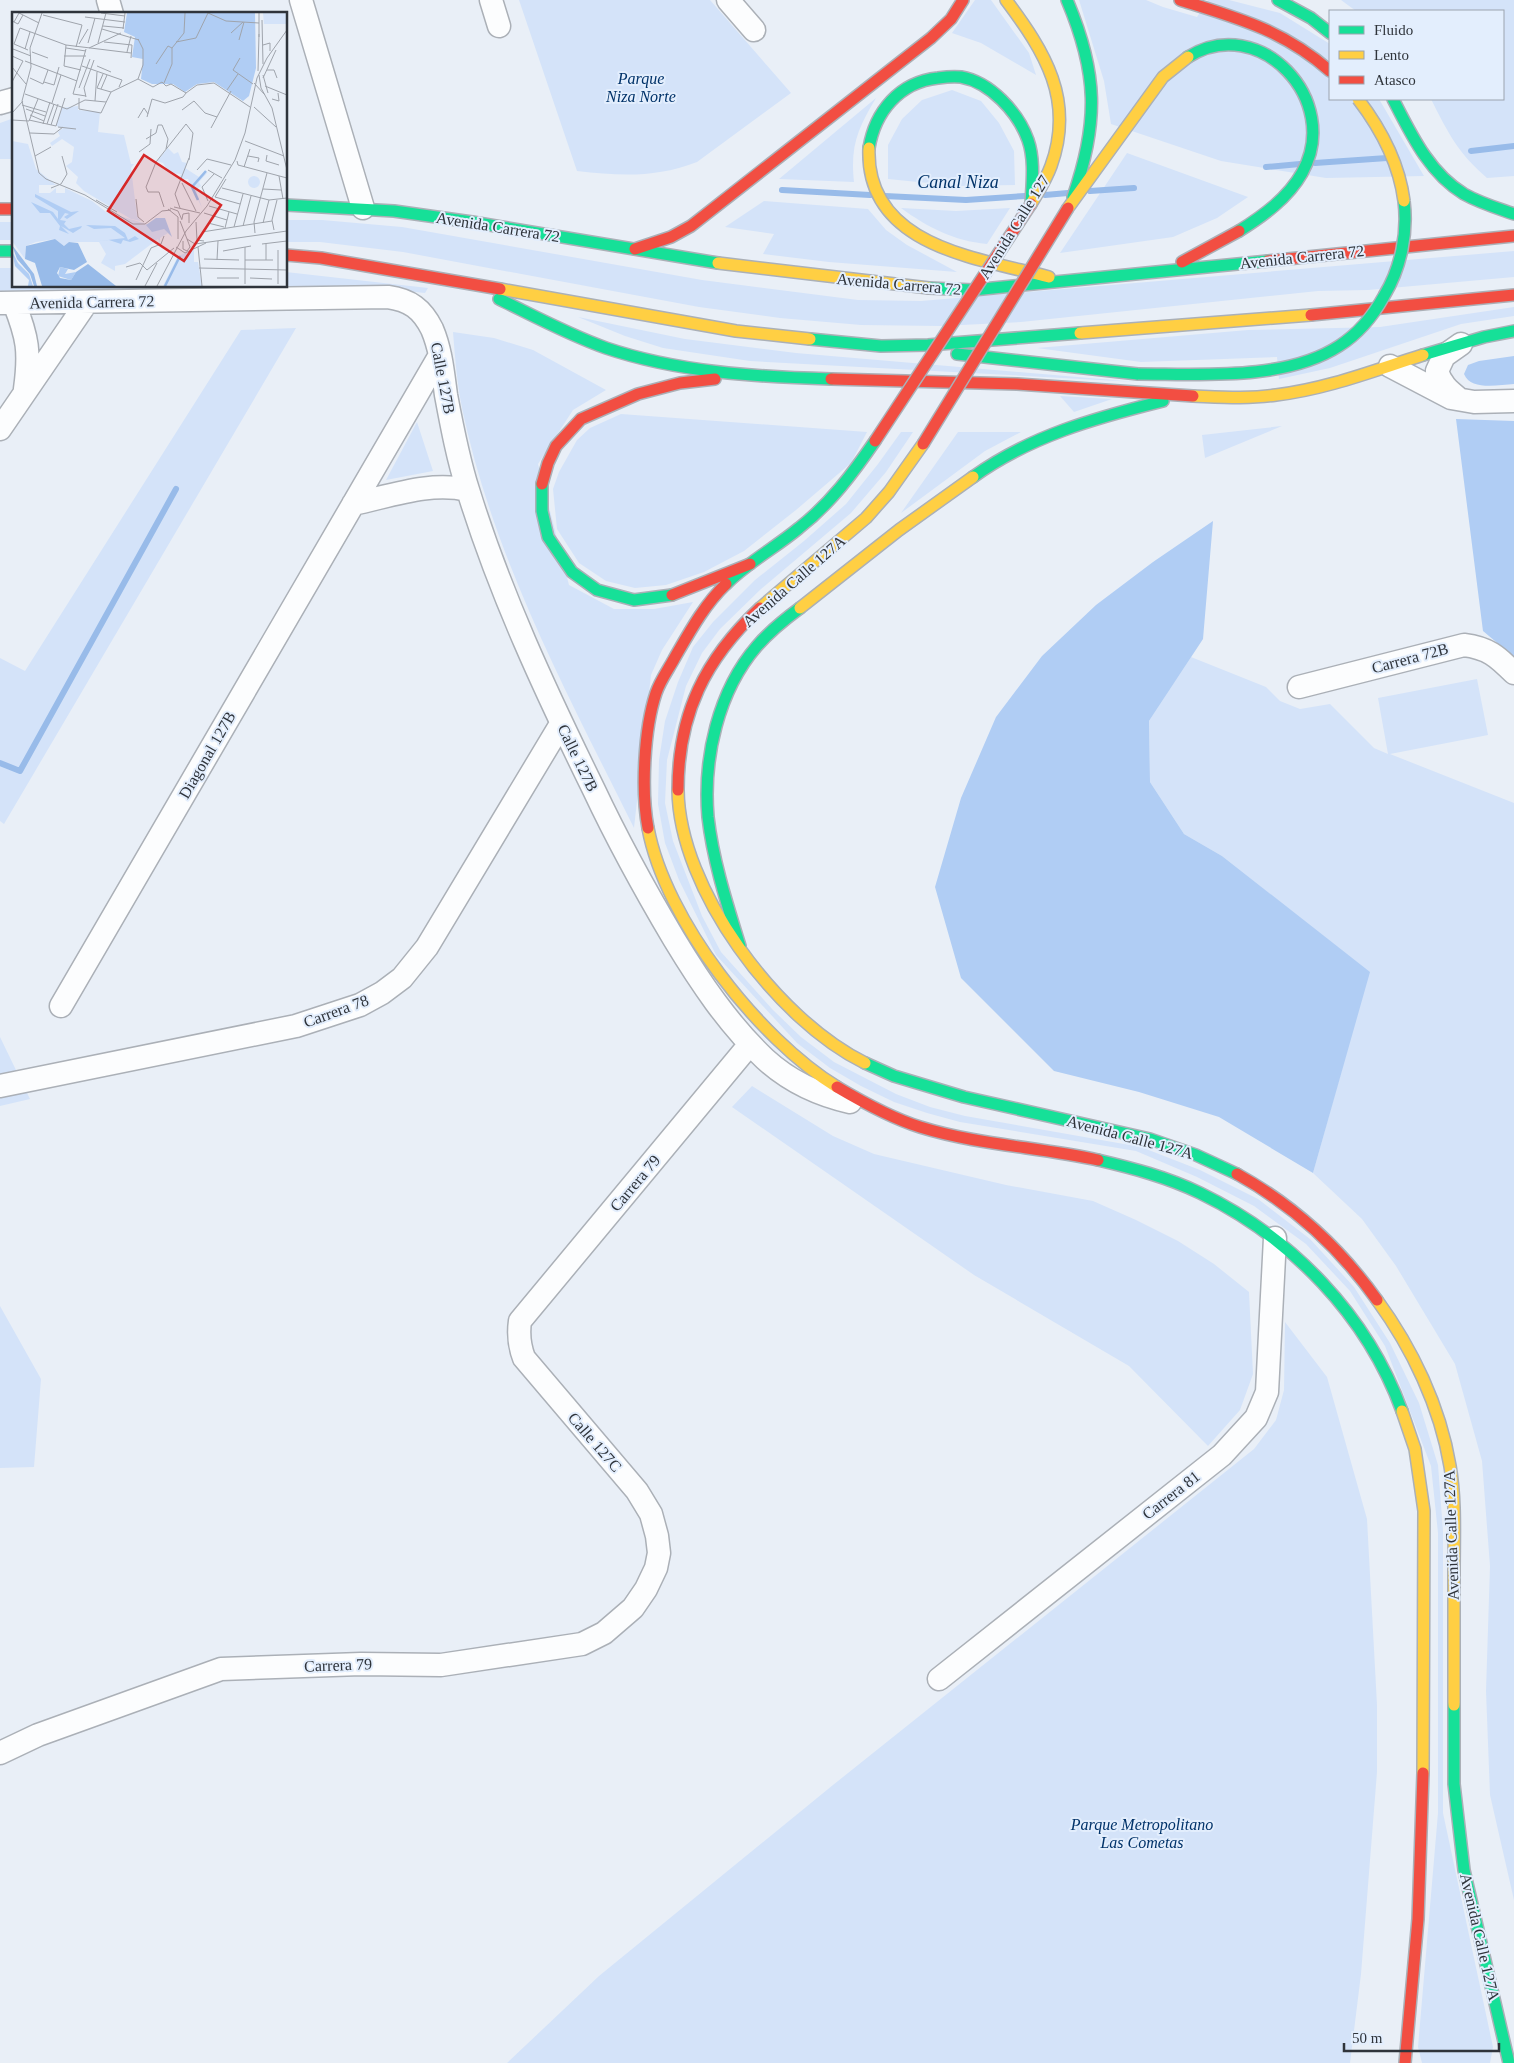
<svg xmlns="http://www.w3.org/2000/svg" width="1514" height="2063" font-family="Georgia,serif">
<rect width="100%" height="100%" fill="#e9eff7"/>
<path fill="#d4e3f9" d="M519 0H710L791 93 697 162C655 178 621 176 577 171Z
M975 0H991L1029 53 1036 75 981 43 952 33Z
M1079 0H1146L1163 7 1197 17 1208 0H1229L1280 13 1330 44V99H1379L1424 176 1326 178 1221 161 1111 124 1104 81Z
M1341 0H1514V176L1487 178C1458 153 1448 133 1431 99H1503V11H1356Z
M952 90 981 101 999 123 1014 151 1015 185 958 186 888 179V145L902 119 922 100Z
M876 98C858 128 850 146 854 182L779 179Z
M14 118V159H0V123Z
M1127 153 1248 197 1217 218 1173 237 1060 253Z
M764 201 868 209 886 230 907 245 957 272 829 262 763 254 774 234 725 227Z
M901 208 956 211 1010 208 987 244C954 241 927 227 901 208Z
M286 220H322L402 227 702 280 858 300 921 301 1514 251V277L1368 290 1318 291 1021 322 941 326 861 325 780 318 699 307 403 252 320 242H286Z
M0 222H14V240H0Z
M0 268H14V286H286V272L428 288 425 293 397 290 0 294Z
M1514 307V316L1461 324 1330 368 1279 379 1277 357 1141 362 1037 348 1248 330 1380 327Z
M578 317 685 339 796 353 1136 382 750 361 663 348 625 336Z
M296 328 4 824 0 821V658L25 671 241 330Z
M453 332 494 338 533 350 606 390 573 410 538 464 569 585 614 609H654L693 602 662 650 651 675 634 828C567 693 493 557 462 408 457 383 455 357 453 332Z
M1060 396 1112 399 1074 412Z
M621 414 867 432 851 463 796 510 744 551 704 572 666 585 635 588 606 581 579 563 557 529 553 489 559 472 577 440 590 428Z
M417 422 433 471 386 480Z
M1282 426 1205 458 1202 435Z
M901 432H913L886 472 851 513 761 589 720 629 702 653 686 686 667 760 665 803 673 841 702 916 721 952 773 1010 801 1037 834 1062 896 1094 930 1107 965 1116 1141 1147 1200 1170 1258 1199 1310 1239 1354 1287 1390 1343 1419 1403 1438 1465 1443 1531V1813L1493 2047 1490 2063H1422L1418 2047 1438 1813V1533L1431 1466 1385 1346 1350 1291 1306 1244 1254 1206 1197 1177 1136 1151 960 1122 927 1113 894 1102 861 1086 830 1068 797 1043 716 955 679 880 665 843 658 804 659 760 665 721 678 682 693 647 713 622 755 580 804 541 846 504 878 464Z
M958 432H1021L985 451 901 513Z
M1191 657 1266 687 1280 701 1300 709 1330 704 1374 748 1388 754 1378 698 1477 679 1488 735 1390 754 1514 803V1900L1490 1795 1486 1691 1490 1566 1482 1461 1455 1364 1396 1266 1362 1219 1313 1173 1369 972 1222 856 1184 834 1150 782 1149 721Z
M0 1037 30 1099 0 1106Z
M752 1086 833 1136 874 1154 1006 1185 1093 1201 1136 1220 1178 1241 1214 1264 1249 1292 1253 1374 1240 1410 1208 1446 1129 1366 974 1275 732 1107Z
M0 1306 41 1379 34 1467 0 1468Z
M1285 1322 1327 1377 1367 1519 1377 1705V1772L1361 1974 1350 2063H507L599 1976 833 1785 1254 1449 1276 1420 1284 1390Z"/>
<path fill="#b0cdf4" d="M1514 356V384C1498 385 1471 391 1464 374L1468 365 1479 361Z
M1456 419 1514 421V657L1483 631Z
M1213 521 1203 639 1149 721 1150 782 1184 834 1222 856 1370 972 1313 1173 1219 1117 1139 1092 1054 1071 961 978 935 887 961 798 996 717 1042 656 1096 605 1153 562Z"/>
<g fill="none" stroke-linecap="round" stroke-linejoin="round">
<path stroke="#98bbe9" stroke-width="6" d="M1471 151 1514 146
M1315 163 1387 158
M1266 167 1300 164
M782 190 870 195
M1090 191 1134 188
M1045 195 1068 193
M885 196 966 200 1025 196
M0 763 20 771 176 489"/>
<defs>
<path id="street" d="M108 0 112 14
M301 0 363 208
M491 0 499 26
M728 0 754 30
M0 103 14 99
M0 303 388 297C410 300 422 309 432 329 441 350 443 373 446 395 452 427 458 459 468 490 500 594 546 692 594 790 618 841 645 890 674 939 700 982 728 1024 765 1059 789 1081 819 1095 850 1102
M14 303C28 338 30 352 25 389
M1390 366 1451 398 1474 402 1514 401
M1458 398C1448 390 1441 384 1437 371L1444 356 1461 344
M0 429 87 302
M353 504C391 496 430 481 468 490
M1299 687 1464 645C1488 648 1497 656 1514 673
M61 1006 440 355
M0 1086 296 1026 360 1005 382 993 402 978 427 947 561 724
M939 1679 1222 1455 1256 1418 1267 1392 1275 1238
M0 1753 38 1735 221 1669 361 1664 441 1665 582 1644 604 1633 633 1608 646 1589 656 1568 659 1553 657 1536 651 1514 637 1491 524 1358C519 1345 518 1335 520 1321L750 1044"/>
<path id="fast" d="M1067 0C1098 73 1099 122 1073 197
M1278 0 1311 18 1330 33
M1188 57C1259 12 1343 100 1302 173 1288 198 1263 216 1239 231
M1393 99C1411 134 1429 173 1464 194 1480 203 1497 208 1514 214
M869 148C875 112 899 82 938 78 945 77 953 76 961 77 990 82 1018 112 1028 140 1035 160 1032 183 1031 204
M286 205 394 211 472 222 718 263
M0 251H14
M929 288 973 290 1268 261
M499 299C534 316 569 335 606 348 677 372 757 377 831 379
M810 339 881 346 928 345 1080 333
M957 354 1138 374
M1423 355 1484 337 1514 331
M973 477C1030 436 1095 418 1163 401
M542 484V511L548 537 572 572 597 590 634 600 672 595
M726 584C748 562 775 548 799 528 830 504 853 473 875 441
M740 946C727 904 713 861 708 817 703 758 718 691 757 646 770 631 785 619 800 608
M865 1063 894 1076 964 1097 1150 1139 1196 1155 1237 1174
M1098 1160C1132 1168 1167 1177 1200 1193 1291 1237 1367 1315 1402 1411
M1454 1705V1784L1464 1870 1509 2063"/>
<path id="slow" d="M1006 0C1045 52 1075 100 1051 166 1046 180 1038 192 1031 204
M869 148C865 246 977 258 1049 277
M1068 208 1163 77 1188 57
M718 263 929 288
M500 289 736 331 810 339
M1080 333 1311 315
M1193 396C1220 397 1249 399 1276 395 1327 389 1375 370 1423 355
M760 608 866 518 889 492 923 444
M800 608 899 530 973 477
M678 790C679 889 777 1020 865 1063
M648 828C665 920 759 1039 837 1087
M1377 1300C1412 1348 1440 1406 1450 1466 1456 1500 1454 1537 1454 1572 1454 1616 1454 1660 1454 1705
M1402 1411 1415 1449 1424 1511 1423 1773"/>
<path id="jam" d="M1180 0C1238 18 1283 30 1330 71
M0 209H14
M635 249 671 237 691 226 931 38 951 19 963 0
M286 255 321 258 500 289
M1268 261 1514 236
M1182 262 1239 231
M1311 315 1514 295
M831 379 1017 384 1193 396
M542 484 548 463 556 446 581 419 638 394 680 383 715 379
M672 595 750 564
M678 790C678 714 705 659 760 608
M648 828C641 791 644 729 656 693 660 681 668 670 674 659 689 633 704 605 726 584
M837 1087C864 1103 891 1118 920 1127 978 1145 1039 1147 1098 1160
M1237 1174C1293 1205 1340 1248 1377 1300
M1405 2063 1418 1919 1423 1773"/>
</defs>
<use href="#street" stroke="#abb0b7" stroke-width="25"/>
<use href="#fast" stroke="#abb0b7" stroke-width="14"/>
<use href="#slow" stroke="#abb0b7" stroke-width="14"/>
<use href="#jam" stroke="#abb0b7" stroke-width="14"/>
<use href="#street" stroke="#fcfdfe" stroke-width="22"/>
<use href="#fast" stroke="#16e098" stroke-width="11"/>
<use href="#slow" stroke="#ffcf43" stroke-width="11"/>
<use href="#jam" stroke="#f24e42" stroke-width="11"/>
<defs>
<path id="fast-bridge" d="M1138 374C1200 374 1285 381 1339 346 1358 334 1373 316 1384 296 1401 268 1408 233 1404 201"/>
<path id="slow-bridge" d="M1358 99C1381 129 1399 162 1404 201"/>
<path id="jam-bridge" d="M875 441 1031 204
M923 444 1068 208"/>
</defs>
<use href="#fast-bridge" stroke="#abb0b7" stroke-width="14" stroke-linecap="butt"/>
<use href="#slow-bridge" stroke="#abb0b7" stroke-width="14" stroke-linecap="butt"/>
<use href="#jam-bridge" stroke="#abb0b7" stroke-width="14" stroke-linecap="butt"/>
<use href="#fast-bridge" stroke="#16e098" stroke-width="11"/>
<use href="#slow-bridge" stroke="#ffcf43" stroke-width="11"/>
<use href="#jam-bridge" stroke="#f24e42" stroke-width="11"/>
</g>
<g text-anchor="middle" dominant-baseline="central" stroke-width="4" stroke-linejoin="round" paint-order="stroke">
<g font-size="16" font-style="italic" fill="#003269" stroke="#e3eefd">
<text x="641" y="78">Parque<tspan x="641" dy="18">Niza Norte</tspan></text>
<text x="1142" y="1824">Parque Metropolitano<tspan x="1142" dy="18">Las Cometas</tspan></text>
</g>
<g font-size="16" fill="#2f343b" stroke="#e3eefd">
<text transform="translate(498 227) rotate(9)">Avenida Carrera 72</text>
<text transform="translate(1014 227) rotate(-58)">Avenida Calle 127</text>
<text transform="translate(1302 257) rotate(-6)">Avenida Carrera 72</text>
<text transform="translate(899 284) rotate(5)">Avenida Carrera 72</text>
<text transform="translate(92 302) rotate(-1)">Avenida Carrera 72</text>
<text transform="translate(443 378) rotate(79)">Calle 127B</text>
<text transform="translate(794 581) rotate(-41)">Avenida Calle 127A</text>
<text transform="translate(1410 658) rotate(-15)">Carrera 72B</text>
<text transform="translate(207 755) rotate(-60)">Diagonal 127B</text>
<text transform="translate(578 758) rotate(64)">Calle 127B</text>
<text transform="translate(336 1011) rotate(-20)">Carrera 78</text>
<text transform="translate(1130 1137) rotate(15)">Avenida Calle 127A</text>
<text transform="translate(635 1183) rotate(-50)">Carrera 79</text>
<text transform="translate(595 1442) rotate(49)">Calle 127C</text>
<text transform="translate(1171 1495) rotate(-38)">Carrera 81</text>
<text transform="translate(1451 1535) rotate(-92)">Avenida Calle 127A</text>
<text transform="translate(338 1665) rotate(-2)">Carrera 79</text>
<text transform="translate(1480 1937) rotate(77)">Avenida Calle 127A</text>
</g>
<g font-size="18" font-style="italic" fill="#01336a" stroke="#e3eefd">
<text x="958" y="182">Canal Niza</text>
</g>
</g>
<g transform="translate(12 12)">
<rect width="275" height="275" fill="#e9eff7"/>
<path d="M251 1H275V12H252ZM66 94V98L88 100 86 120 112 123 119 152H122L119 156 125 204 129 209 119 207 72 179 64 171 66 165 54 154 60 150 62 135 50 127 40 134 38 131 48 124 46 120 51 116 44 114 50 96ZM0 129 16 132 24 157 44 173H27V181H38L44 176V181H53V176L80 189 94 200 152 217 156 221 148 226V231L146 227 113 252 103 254V259L89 251 94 242 87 230H57L52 234 43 227 24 230 14 234 13 247 0 229ZM156 136 162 142 166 140 170 150 175 151 173 156 187 165 196 160 187 170 189 174 184 178 190 196 176 167H167L169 162 157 161 151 151 145 149ZM236 170a6 6 0 1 1 12 0a6 6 0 1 1-12 0ZM182 238V250H186L190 274H151L166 244Z" fill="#d4e3f9"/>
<path d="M115 1H243L244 56 237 84 231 89 202 70 185 72 173 80 161 72H140L129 67 131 47 120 45 123 25 112 20ZM23 182 59 200 67 199 55 207 52 205 57 202 53 201 48 208 54 209 52 212 57 217 70 214 69 216 61 221 49 214 57 222 47 218 48 214 38 201H28L19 190 41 200 46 207V199L23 185ZM144 206H153L160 225 152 217 140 220 134 213ZM74 213 103 214 113 221 116 228 123 224 127 227 118 230 111 228 109 232 97 228 79 230 113 226 99 216 82 217ZM0 239 6 251 17 262 21 274H16L17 268 3 254ZM48 255 56 257 53 262 64 260 59 268 46 264Z" fill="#b0cdf4"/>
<path d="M43 227 52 234 57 230 66 231 75 250 62 258 48 255 45 261 48 266 59 268 64 260 76 252 104 274H30L23 251 13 247 14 234ZM0 233 22 262 25 274H22L18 262 5 247Z" fill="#98bbe9"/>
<path fill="none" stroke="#98bbe9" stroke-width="2.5" d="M186 188 180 175 194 159M153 274 168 244"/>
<path fill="none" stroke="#9fa4ac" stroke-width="1" d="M30 1 18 36 19 55 10 89 27 161 34 167 73 183 121 212H133L150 199 159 198M89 1 113 4M196 1 214 9 247 11M31 3 70 13 64 35M73 5 113 10M250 8 251 52M0 9 6 12 11 3M2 10 7 1 27 11M91 14 112 16M90 17 127 28M111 17 113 1M219 21 231 10M247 25V1M126 27 131 37V53L126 67M227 28 232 10M92 30 120 33 119 46M164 30 184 26 196 1M76 31 83 6M86 31 94 1M67 32 76 17M54 33 52 54 69 58M251 33 258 31V39M54 36 74 39M77 36 109 21M1 37 19 44M13 37 18 20M74 37 61 82 74 84M16 38 2 32 8 16 54 33 119 41M20 40 36 46M115 40 119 24M0 44 11 49 0 70M52 44H74M228 46 221 58 241 72M13 49 65 69M144 52 156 34 160 36M70 54 110 68 107 75M85 54 99 60M0 55 14 72M255 58H262L265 66M246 59 247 22M247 63 249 76 260 96 275 158M251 63 256 81M18 66 31 72 36 58M251 66 264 38M32 70 42 73 47 55M152 71 160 52V36L172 21 173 1M242 71 253 83M253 74 275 83M67 76 78 47M85 76 99 80 126 67 141 75 150 70 154 74 159 72 174 81 185 73 202 71 238 95M85 76 91 62M89 77 95 63M215 78 226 62M13 82 55 97 73 88 94 90M74 85 72 76 82 48M67 86V97L89 101 99 80M260 87 267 89 266 81M83 89 85 60M40 91 49 63M10 93 34 100M242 95 264 115M14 97 33 104M170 98 182 89 193 101 205 105M0 101 11 89M18 103 32 109M135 105 140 87 153 91 171 85 174 81M126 106 132 96 136 102M0 108 17 109 26 87M17 108 44 114 53 86M31 112 38 90M35 112 42 92M39 113 46 92M46 115 64 117M199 116 219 79M18 121 42 122 51 115M134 127 144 121 146 113H150L156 127 154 137M233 129 272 144M127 140 138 132 139 117M255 143 254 149 267 153M23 144 39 135M236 144 247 146 246 150M225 149 226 153 275 166M232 155 238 137M185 158 195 147 219 153M196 158 210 166M267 164 271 187M170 171 184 199M39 176 49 172 55 162 50 144M210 176 257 188 275 186M251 177 269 178M203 185 228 192M203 185 214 167M124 187 126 205 132 210M84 188 105 200M196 189 190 175 202 162M197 194 225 202M152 195 147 180H136L134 175 144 150 174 112 181 121 177 148M162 195 188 201M158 196 166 199 170 208M168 196 163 182 177 146M156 197 166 205V227M192 201 215 208M170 207 171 202 177 201V211M168 209 175 227 183 232 275 219M184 210 185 228 192 229M196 211 212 215M251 211 257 188M231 214 239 184M222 215 231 182M213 216 217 200M262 218 260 208 265 188M190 220 260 209M243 221 242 210 255 161M171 229V237L175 239 178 235 175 227M250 232 275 229M164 235 173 241 194 231M186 235 190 274M211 239 239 234M192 247 227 248M205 248 206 229M233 248H261M254 248V232M114 255 128 251 135 258 162 236M187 256 275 258M205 266H227M238 266 260 267M124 268 139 236 149 232 152 224M233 272V235M266 272V238M133 274 145 251M145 274 174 219 195 194 223 148 233 121 245 66 255 46 275 18"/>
<path fill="#d62828" fill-opacity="0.15" stroke="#d62828" stroke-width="2.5" d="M132 143 209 193 172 249 96 199Z"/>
<rect width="275" height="275" fill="none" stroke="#2f343b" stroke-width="2.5"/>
</g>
<rect x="1329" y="10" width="175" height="90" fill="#e3eefd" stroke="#9ba4af"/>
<rect x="1339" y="26" width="25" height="8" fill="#16e098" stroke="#9ba4af"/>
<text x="1374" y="35" font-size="15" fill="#2f343b">Fluido</text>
<rect x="1339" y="51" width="25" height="8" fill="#ffcf43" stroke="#9ba4af"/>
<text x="1374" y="60" font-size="15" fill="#2f343b">Lento</text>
<rect x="1339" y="76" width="25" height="8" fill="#f24e42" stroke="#9ba4af"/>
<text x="1374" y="85" font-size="15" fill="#2f343b">Atasco</text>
<path d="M1344 2043v8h155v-8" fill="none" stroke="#2f343b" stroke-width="2.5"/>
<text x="1352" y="2043" font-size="15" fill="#2f343b" stroke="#e3eefd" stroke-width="4" paint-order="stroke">50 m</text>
</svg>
